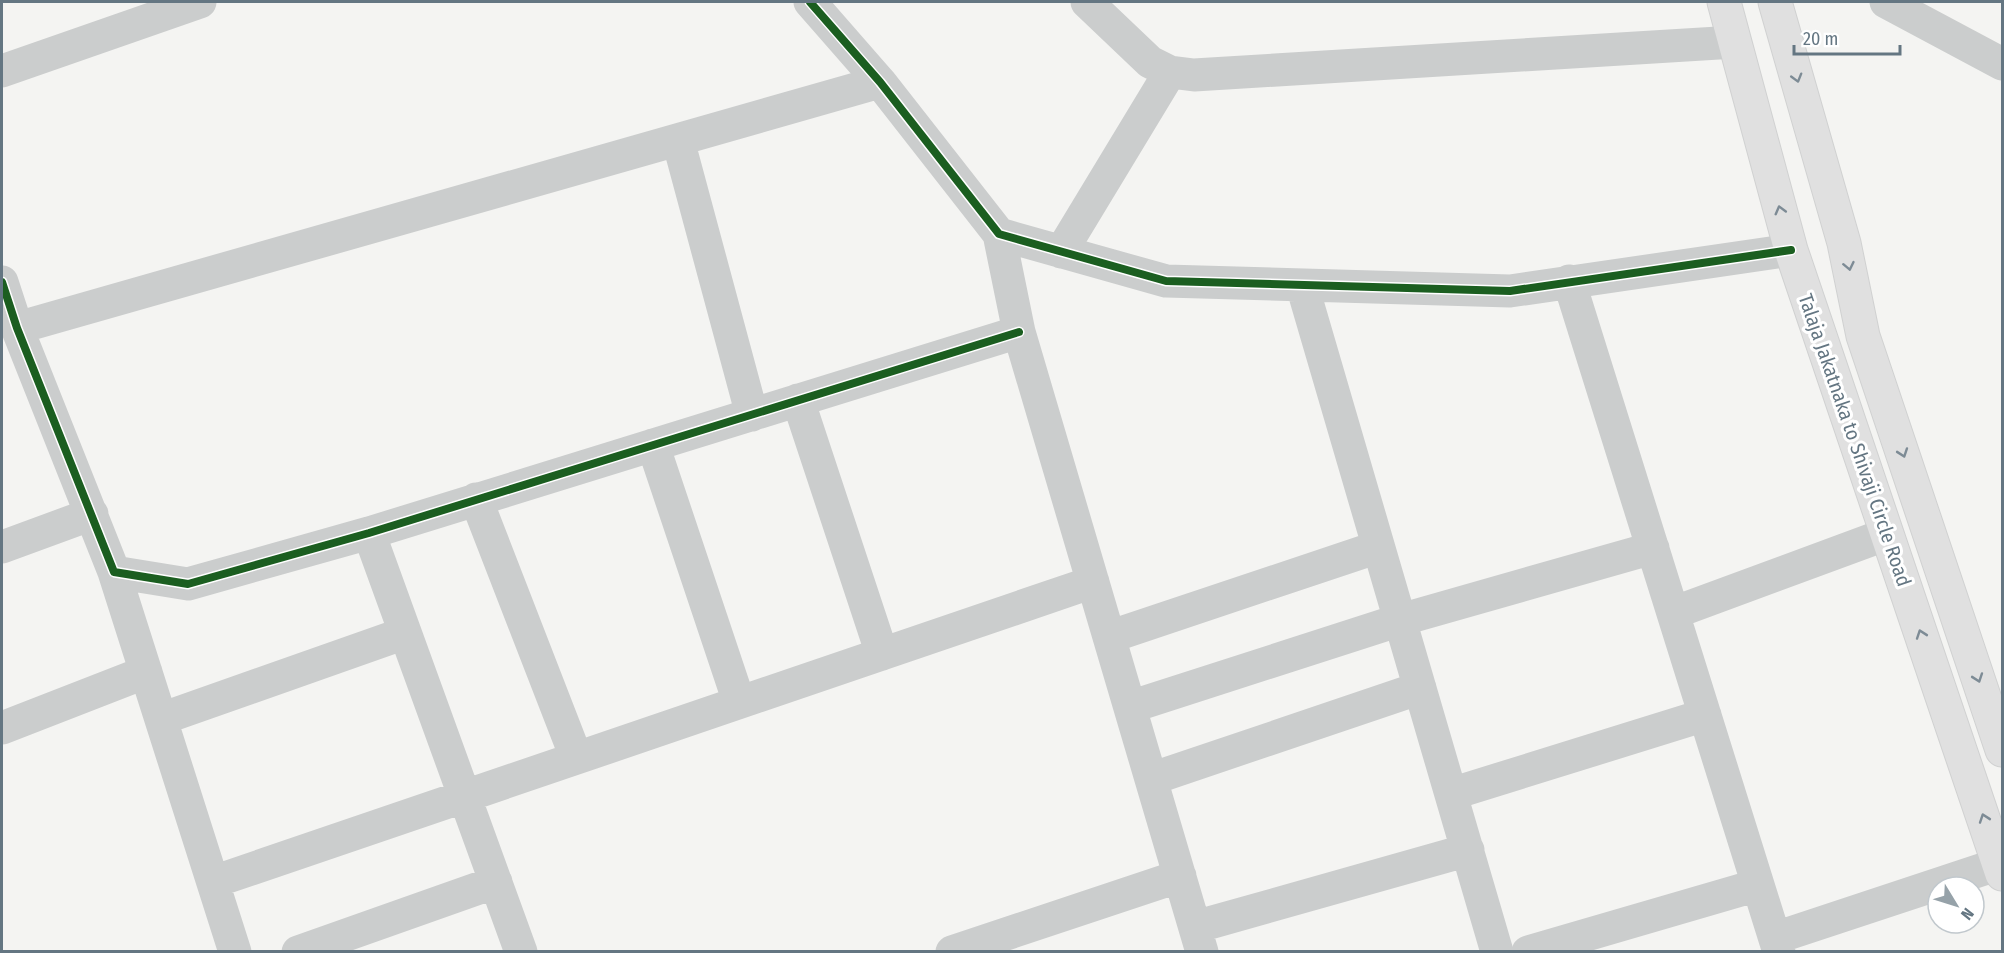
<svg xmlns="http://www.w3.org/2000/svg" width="2004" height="953" font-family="'Fira Sans Condensed',sans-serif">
<rect width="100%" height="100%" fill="#f4f4f2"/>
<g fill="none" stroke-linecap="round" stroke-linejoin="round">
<defs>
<path id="highway" d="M1724 2 1791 250 2002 874
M1775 2 1844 243 1863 336 2002 750"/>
</defs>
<use href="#highway" stroke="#d0d1d1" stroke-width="35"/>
<path stroke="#cbcdcd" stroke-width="33" d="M810 2 880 82 999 234 1166 281 1510 291 1791 250
M1087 2 1150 62 1170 72 1194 75 1735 42
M1886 2 2002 64
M2 71 200 2
M678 140 752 415
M999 234 1019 332 1202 952
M1061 252 1170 72
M1569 281 1779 952
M2 282 17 328 114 572 188 584 369 533 1019 332
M1302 285 1497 952
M17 328 880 82
M798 400 882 654
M653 445 739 702
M476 499 576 757
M369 533 521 952
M2 547 92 514
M114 572 235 952
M1673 613 1887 534
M1109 637 1378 547
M1130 707 1400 620 1653 548
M161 719 405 633
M2 728 146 672
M1151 779 1420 688
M1451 794 1705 715
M213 882 1093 582
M1195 927 1468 850
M1775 938 1999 864
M298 952 496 882
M952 952 1180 876
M1528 952 1758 885"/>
<use href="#highway" stroke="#e0e0e0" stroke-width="33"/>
<defs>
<path id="cycleway" d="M810 2 880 82 999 234 1166 281 1510 291 1791 250
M2 282 17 328 114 572 188 584 369 533 1019 332"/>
</defs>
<use href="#cycleway" stroke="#fff" stroke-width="11"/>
<use href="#cycleway" stroke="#1b5e20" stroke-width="8"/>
</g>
<defs><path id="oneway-chevron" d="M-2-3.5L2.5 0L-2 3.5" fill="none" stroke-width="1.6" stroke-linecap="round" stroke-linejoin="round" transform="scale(1.5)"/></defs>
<g stroke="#7d8b95">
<use href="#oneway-chevron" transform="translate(1797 78) rotate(74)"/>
<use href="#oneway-chevron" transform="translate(1780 210) rotate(-105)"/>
<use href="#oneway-chevron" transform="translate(1849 266) rotate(78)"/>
<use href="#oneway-chevron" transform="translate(1903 453) rotate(71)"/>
<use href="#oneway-chevron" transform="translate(1921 634) rotate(-109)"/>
<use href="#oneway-chevron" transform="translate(1978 678) rotate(71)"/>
<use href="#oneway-chevron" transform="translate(1984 818) rotate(-109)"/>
</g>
<g text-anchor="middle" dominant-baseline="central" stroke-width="6" stroke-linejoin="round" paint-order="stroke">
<g font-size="20" fill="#647682" stroke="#fff">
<text transform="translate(1855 440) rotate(71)">Talaja Jakatnaka to Shivaji Circle Road</text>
</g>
</g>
<rect width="2004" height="953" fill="none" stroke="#647682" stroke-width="6"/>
<g transform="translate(1956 905) rotate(128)"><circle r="28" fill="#ffffff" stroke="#c1c8cd" stroke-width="1.5"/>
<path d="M0-4.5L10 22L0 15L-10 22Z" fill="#96a2a9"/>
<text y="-9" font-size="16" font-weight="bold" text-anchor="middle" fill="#647682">N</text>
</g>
<path d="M1794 45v9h106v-9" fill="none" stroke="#647682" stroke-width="3"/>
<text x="1803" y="45" font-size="18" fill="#647682" stroke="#ffffff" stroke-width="4.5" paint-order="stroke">20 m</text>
</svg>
